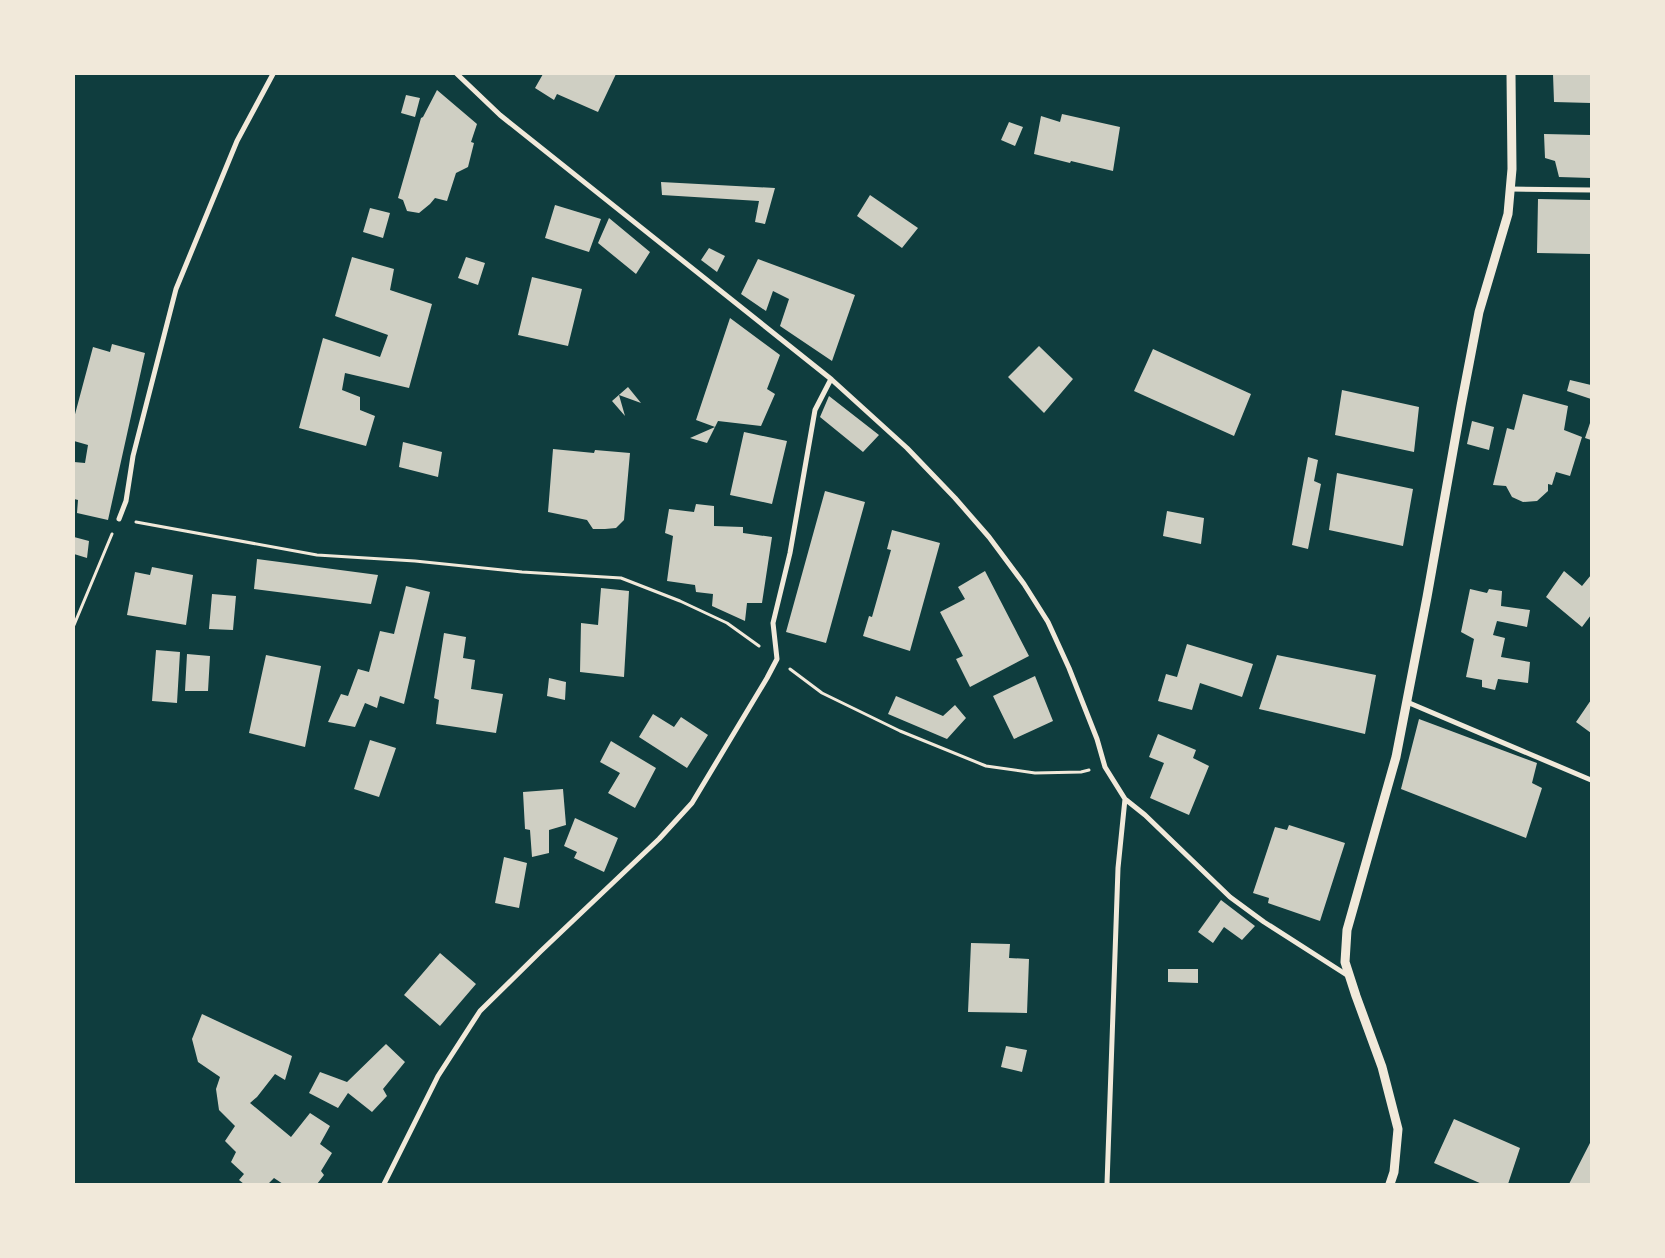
<svg xmlns="http://www.w3.org/2000/svg" width="1665" height="1258" font-family="Helvetica,sans-serif">
<rect width="100%" height="100%" fill="#0f3d3e"/>
<path fill="#cfcfc3" d="M543 74H616L598 112 557 94 554 100 535 88Z
M1553 74H1591V103L1554 102Z
M437 90 477 124 471 142 474 143 468 167 456 173 447 201 435 198 430 204 419 213 407 211 403 200 398 198 421 118 423 117Z
M406 95 420 98 415 117 401 113Z
M1062 114 1120 127 1113 171 1071 161 1070 163 1034 154 1041 116 1060 122Z
M1009 122 1023 127 1015 146 1001 140Z
M1544 134 1591 135V178L1559 177 1555 161 1545 158Z
M661 182 775 188 765 224 755 222 759 201 662 195Z
M870 195 918 228 902 248 857 216Z
M1538 199 1591 200V254L1537 253Z
M555 205 601 219 589 252 545 238Z
M370 208 390 213 383 238 363 232Z
M609 218 650 252 636 274 598 243Z
M709 248 725 256 717 272 701 260Z
M352 257 394 269 390 290 432 304 409 388 345 373 342 390 360 397V410L375 416 366 446 299 428 323 338 380 357 388 335 335 316Z
M466 257 485 263 478 285 458 278Z
M758 259 855 295 832 361 780 326 789 299 773 291 766 311 741 294Z
M532 277 582 289 568 346 518 335Z
M730 318 780 355 767 389 775 394 761 426 718 421 707 443 690 438 715 427 696 420Z
M112 344 145 353 108 520 77 513 78 500 74 499V462L85 463 88 445 74 441V418L93 347 110 352Z
M1039 346 1073 379 1044 413 1008 377Z
M1153 349 1251 394 1234 436 1134 391Z
M1570 380 1591 385V399L1567 391Z
M628 387 641 403 619 395 625 416 612 401Z
M1342 390 1419 407 1414 452 1335 435Z
M1523 394 1568 406 1564 430 1582 437 1570 476 1556 472 1552 485 1548 484V491L1537 501 1523 502 1512 497 1506 486 1493 485 1507 428 1514 430Z
M829 396 879 435 863 452 820 417Z
M1591 420V440L1585 438Z
M1472 421 1494 427 1489 450 1467 444Z
M744 432 787 441 772 504 730 495Z
M403 442 442 452 438 477 399 467Z
M553 449 594 453 595 450 630 453 624 520 616 528 605 529H593L587 520 548 512Z
M1308 457 1318 460 1314 481 1321 484 1308 549 1292 545Z
M1337 473 1413 489 1403 546 1329 530Z
M825 491 865 502 826 643 786 632Z
M696 504 714 506V526L743 527V533L772 537 762 603H747L745 621 712 606 713 594 696 592 695 585 667 581 673 536 665 533 669 509 694 512Z
M1167 511 1204 518 1201 544 1163 536Z
M892 530 940 543 910 651 863 636 869 616 872 617 891 550 887 549Z
M74 537 89 541 87 558 74 554Z
M257 559 378 575 371 604 254 589Z
M152 567 193 575 186 625 127 615 135 572 150 575Z
M985 571 1029 656 970 687 956 659 963 656 940 612 965 599 958 587Z
M1564 571 1582 586 1591 575V615L1582 627 1546 597Z
M406 586 430 592 404 704 380 696 377 708 365 703 355 727 328 722 341 694 348 696 358 669 369 672 380 631 394 634Z
M601 588 629 591 624 677 580 672 581 623 598 625Z
M1470 589 1487 593 1489 589 1502 591 1501 606 1530 610 1527 627 1497 621 1493 635 1505 638 1501 657 1530 662 1528 683 1498 679 1495 690 1482 687V680L1466 677 1474 639 1461 632Z
M212 594 236 596 233 630 209 629Z
M444 633 466 637 463 658 475 660 471 689 503 694 496 733 436 724 439 700 434 698Z
M1187 644 1253 664 1242 697 1200 683 1192 710 1158 701 1166 674 1177 677Z
M156 650 180 652 177 703 152 701Z
M187 654 210 656 208 691H185Z
M266 655 321 666 305 747 249 733Z
M1277 655 1376 675 1365 734 1259 709Z
M1035 676 1053 721 1014 739 993 696Z
M549 678 566 682 565 700 547 696Z
M896 696 943 716 955 705 966 718 947 739 888 714Z
M1591 700V733L1576 722Z
M653 714 674 727 681 717 708 735 687 768 639 737Z
M1419 719 1537 763 1532 783 1542 788 1526 838 1401 789Z
M1158 734 1196 750 1193 758 1209 766 1189 815 1150 798 1164 763 1149 757Z
M370 740 396 748 379 797 354 789Z
M611 741 656 768 635 808 608 793 620 773 600 762Z
M563 789 566 825 549 830V853L532 857 530 830 525 829 523 792Z
M575 818 618 838 604 872 574 858 577 852 564 846Z
M1289 825 1345 843 1320 921 1268 903 1269 898 1253 893 1275 827 1287 830Z
M504 857 527 863 519 908 495 903Z
M1221 900 1255 926 1242 940 1224 927 1213 943 1198 932Z
M971 943 1010 944 1009 958 1029 959 1027 1013 968 1012Z
M440 953 476 984 440 1026 404 995Z
M1168 969H1198V983L1168 982Z
M202 1014 292 1056 285 1080 275 1074 257 1097 250 1103 291 1137 310 1113 330 1126 320 1144 332 1153 321 1171 324 1175 317 1184H283L274 1178 268 1184H244L239 1180 244 1174 231 1162 236 1152 225 1141 235 1126 219 1110 216 1089 220 1077 198 1062 192 1039Z
M386 1044 405 1062 383 1089 387 1096 372 1112 348 1093 338 1108 309 1093 320 1072 347 1082Z
M1006 1046 1027 1050 1022 1072 1001 1067Z
M1454 1119 1520 1148 1508 1184H1482L1434 1163Z
M1591 1141V1184H1569Z"/>
<g fill="none" stroke-linecap="round" stroke-linejoin="round">
<path stroke="#f1e9da" stroke-width="3" d="M136 522 317 555 415 561 522 572 621 578 680 601 727 623 759 646
M74 625 112 534
M790 669 822 693 900 731 986 766 1035 773 1081 772 1089 770"/>
<path stroke="#f1e9da" stroke-width="5" d="M457 74 500 115 831 379 907 448 955 498 989 537 1024 584 1048 622 1069 668 1097 739 1105 767 1125 799 1145 815 1230 897 1264 922 1350 977
M1510 189 1591 190
M119 519 126 501 133 456 176 289 237 141 273 74
M1407 702 1591 780
M384 1184 438 1076 480 1011 541 951 659 839 692 803 767 678 777 659 773 623 790 553 815 410 831 379
M1107 1184 1118 868 1125 799"/>
<path stroke="#f1e9da" stroke-width="9" d="M1390 1184 1394 1172 1398 1129 1382 1067 1356 996 1345 962 1347 930 1396 757 1427 597 1461 406 1479 312 1508 214 1512 169 1511 74"/>
</g>
<rect width="1665" height="1258" fill="none" stroke="#f1e9da" stroke-width="150"/>
</svg>
